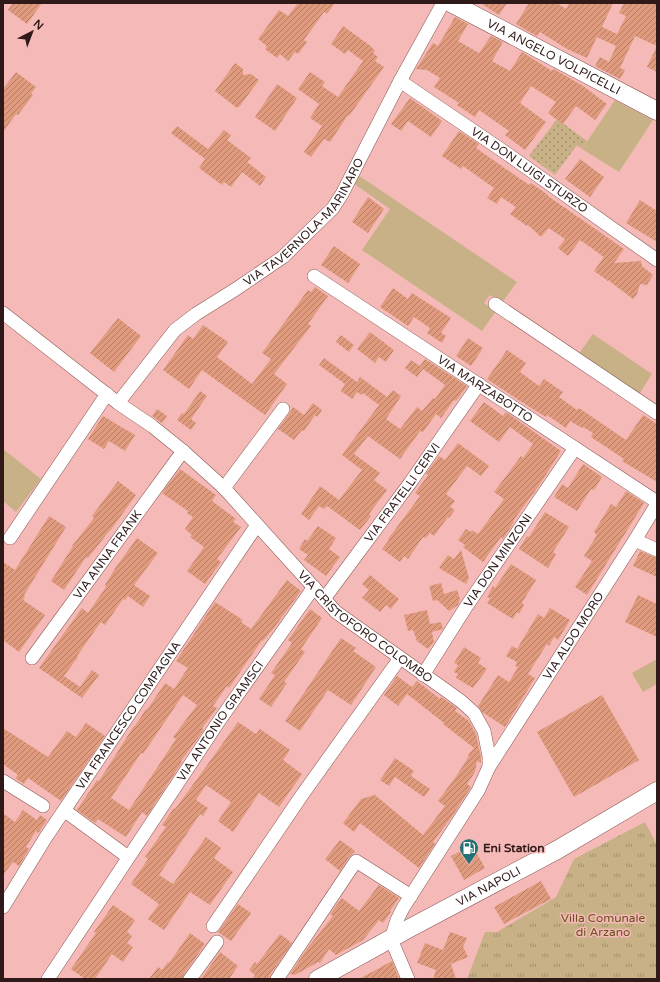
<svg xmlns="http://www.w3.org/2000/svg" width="660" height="982" font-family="'Varela Round',sans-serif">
<defs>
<pattern id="park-tufts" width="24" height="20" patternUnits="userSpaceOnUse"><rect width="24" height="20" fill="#c9b187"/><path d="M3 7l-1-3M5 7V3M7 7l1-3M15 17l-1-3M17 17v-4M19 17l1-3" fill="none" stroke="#a48f6e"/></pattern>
<pattern id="garden-dots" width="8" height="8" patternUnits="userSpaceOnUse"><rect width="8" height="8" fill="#c9b187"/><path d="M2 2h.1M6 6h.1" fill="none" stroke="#a48f6e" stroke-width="1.8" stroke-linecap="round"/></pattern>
<pattern id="building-hatch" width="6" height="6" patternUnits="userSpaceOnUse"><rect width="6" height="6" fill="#e09a7e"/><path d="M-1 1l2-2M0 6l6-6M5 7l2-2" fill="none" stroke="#b67d66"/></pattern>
</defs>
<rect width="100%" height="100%" fill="#f5bab7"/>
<path fill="#c9b187" d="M615 100 653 120 619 172 582 149Z
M358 175 517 282 502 303 490 295 484 303 496 311 482 331 362 250 390 209 353 183Z
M593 334 652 374 638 396 578 355Z
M3 449 41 479 16 512 3 501Z
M657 659V684L643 692 632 673Z"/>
<path fill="url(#park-tufts)" d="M645 822 657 845V979H467L485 932H497L556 897 574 859Z"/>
<path fill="url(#garden-dots)" d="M557 119 587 141 582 149 577 145 555 175 529 156Z"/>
<path fill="url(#building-hatch)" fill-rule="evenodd" d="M13 3H42L27 24 8 10Z
M298 3H335L327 14 324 12 304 40 307 42 298 54 295 52 288 61 280 54 277 58 265 49 267 46 258 39 279 10 288 16Z
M480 3H507L499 15Z
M529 3H557L566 9 569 3H613L602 27 617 34 626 16 619 13 624 3H657V72L647 67 657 46 635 36 620 68 625 70 620 79 595 66 600 57 609 62 616 46 597 37 587 58 567 49 540 32 537 36 526 30 516 24Z
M455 17 468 24 458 41 479 53 491 36 503 42 492 61 510 71 522 52 552 71 554 69 583 86 607 104 595 120 576 106 563 124 548 113 556 102 531 86 520 103 546 122 525 150 505 135 509 131 479 110 475 117 457 105 459 103 434 87 440 78 427 70 416 69 433 43 438 46Z
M343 26 372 47V48L375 50 373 53 378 57 375 61 384 67 349 116 348 115 330 142 324 139 311 157 304 152 322 126 310 118 319 104 298 89 310 72 325 82 322 86 338 97 363 61 348 50 345 54 331 44Z
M235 63 243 69V75L251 74 259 80 240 106 237 108 215 91Z
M16 72 36 87 31 94 33 95 18 115 16 114 3 132V89Z
M277 84 297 98 275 131 255 117Z
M410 98 442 121 431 137 408 121 401 131 391 124Z
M177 126 208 149 224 130 231 135 227 140 251 158 247 162 266 177 260 186 242 172 231 187 224 182 222 185 199 168 205 159 171 133Z
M459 131 479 144 476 148 529 185 531 183 548 195V196L624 249 614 263 641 261 642 266 653 275 647 285 640 284 637 294 633 299 608 280V281L594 271 604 257 580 240 568 256 558 248 565 239 549 228 541 237 528 225 527 226 510 214 516 207 501 197 497 204 487 198 494 188 463 166 461 169 442 156Z
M580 159 604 177 590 197 565 179Z
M368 197 384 209 368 233 352 222Z
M640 200 657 211V242L626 223Z
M334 246 360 264 348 283 321 265Z
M315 287 328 296 308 324 311 326 274 374 287 384 265 415 202 370 189 389 163 370 188 335 193 339 203 325 228 342 217 357 252 384 271 359 262 353 308 290 311 292Z
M393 288 408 299 412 293 451 318 441 333 446 336 442 343 427 333 430 328 414 317 408 326 380 307Z
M118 318 141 336 114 372 90 353Z
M370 332 394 350 386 362 379 357 375 363 357 349Z
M341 335 354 345 349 352 336 342Z
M468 338 483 348 471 366 456 356Z
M507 350 526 363 520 372 539 386 544 379 563 392 559 397 577 410 579 408 626 440 643 415 657 424V482L622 461 624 459 591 437 593 433 583 427 582 428 570 421 566 428 547 415 546 417 520 401 487 379Z
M324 358 357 382 360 377 387 397 393 390 401 396 386 419 400 429 417 407 422 411 433 398 435 399 445 385 423 369 417 377 405 368 411 360 420 366 425 359 467 386 456 401 454 400 441 418 436 414 423 432 420 431 400 459 368 436 354 454 380 473 374 480 387 490 369 514 371 516 360 530 327 506 324 509 319 506 309 520 301 514 320 486 339 500 362 470 342 455 379 405 363 393 361 395 357 392 352 399 341 391 345 384 319 365Z
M200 391 207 396 191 419 196 423 191 430 177 420 182 413 184 414Z
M484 402 503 416 506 412 561 451 538 487 513 521 514 522 503 539 501 537 483 562 463 547 465 545 458 540 466 529 471 532 472 530 478 534 504 499 494 492 521 456 523 458 533 444 510 427 499 442 470 421Z
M313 403 322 410 317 417 315 415 304 431 302 430 294 440 278 429 289 414 293 407 304 415Z
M157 409 167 416 162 423 152 416Z
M103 416 135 435 125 451 109 441 104 449 88 439Z
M458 443 489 466 481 476 467 466 446 494 455 501 450 507 455 510 449 518 448 517 434 536 430 533 426 538 423 537 408 559 404 556 400 562 382 549 389 540 388 539 420 496 415 493 428 475 426 474 439 456 445 460Z
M583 464 602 477 594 490 591 489 577 511 554 497 562 484 568 488Z
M180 469 216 495 212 501 236 519 233 522 241 527 217 559 221 562 205 584 187 571 204 547 190 537 192 535 185 529 193 517 187 513 188 511 162 493Z
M118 481 136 495 110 531V530L88 558 86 557 64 590 51 581 73 546H72L94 518 92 516Z
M626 491 644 503 587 595 575 587 592 561 584 556 597 535 594 532 611 504 616 507Z
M545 512 569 527 553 552 556 554 548 568 519 549 527 536 529 537Z
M49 516 66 527 24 595 25 596 23 600 45 615 19 652 3 640V562L15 570Z
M318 526 336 538 329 549 340 557 326 576 304 560 308 555 299 549 305 539 307 541Z
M137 538 158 553 134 585 150 596 143 607 128 596 125 600 123 599 105 625 101 622 77 656 78 657 64 676 80 687 92 670 99 675 82 698 39 668 82 608 88 613 106 587 105 585 116 567Z
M461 550 469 578 466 584 439 568 448 555 454 559Z
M640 551 657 558V577L633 566Z
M511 564 536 580 523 601 522 603 524 605 519 614 517 612 513 619 487 603 490 598 487 597 493 586 495 588Z
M370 575 399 599 391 609 386 605 380 612 362 598 369 590 362 584Z
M287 580 301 591 274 628 263 641 262 640 229 688 227 686 213 706 217 708 202 728 204 730 181 761 182 762 147 816 142 812 126 837 98 819 95 823 77 810 97 780 99 781 134 726H135L146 709 147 710 165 683 174 689 188 668 176 661 215 602 243 620 241 622 251 629ZM183 695 197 705 173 737 176 739 129 810 111 798 141 753 143 754Z
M441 583 444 594 457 590 460 599 458 605 449 611 437 600 433 601 429 586Z
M638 595 657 604V637L625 622Z
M550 608 570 620 558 640 554 637 549 646 547 644 528 674 535 678 505 727 482 712 478 706 498 675 509 682 518 667 515 666 517 662 506 656 512 646 517 649 538 614 544 618Z
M310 609 322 618 301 649 305 652 284 682 287 683 271 707 259 699 275 675 271 673 292 643 288 640Z
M427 610 430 624 441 622 443 629 432 632 434 642 428 649 417 641 413 630 408 631 404 615Z
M341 638 356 648 353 651 376 667 351 705 328 690 300 731 285 721Z
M464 647 481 658 478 663 487 669 473 688 456 678 458 674 454 672 458 665 454 663Z
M397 676 412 687 417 681 440 699 441 697 457 708 455 711 469 721 476 734 481 757V763L477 761 475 772 467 784 471 787 453 815 433 842 435 844 419 868 360 823 354 832 343 823 361 799 375 795 423 835 445 806 438 801 457 775 469 756 468 755 474 748 443 724 444 723 430 712 407 694 398 706 384 695Z
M602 695 639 760 574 797 537 732Z
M238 722 256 734 260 729 290 750 283 760 302 774 279 807 259 793 233 832 218 821 231 802 206 785 196 800 208 808 203 816 200 814 159 875 173 884 206 837 221 848 214 858 233 872 210 905 190 892 164 930 148 919 159 904 131 884 148 859 145 857 166 827 162 825 174 808 175 809 192 786Z
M86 723 105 736 61 801 28 778 24 784 15 778 18 775 3 764V728L48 757 67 731 76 737Z
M395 758 414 771 411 776 430 789 424 797 395 777 389 786 380 780Z
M23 810 37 820 40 815 47 820 38 833 36 831 26 847 29 849 19 866 13 862 3 875V813L15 822Z
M340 840 355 851 349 857 340 871 325 859Z
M472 845 485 868 464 880 451 856Z
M541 881 551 899 504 924 494 907Z
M379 885 399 898 390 911 391 912 383 923 379 920 363 940 336 955 329 949 320 963 318 962 295 975 290 974 309 946 333 916 330 914 342 898 359 911Z
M238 904 251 913 231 941 218 932Z
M113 905 135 920 127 932 132 936 127 943 133 947 123 962 112 954 95 979H85L71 969 96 933 94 932Z
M450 932 467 938 463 947 468 957 451 964 456 979H433L436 970 417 963 425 943 443 950Z
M190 933 205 944 184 974 182 979H149L158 967 162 970 168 962 169 963Z
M280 934 292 943 270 975 269 979H252L255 975 249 970 255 962 257 964Z
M220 952 238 966 229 979H201Z
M392 961 399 979H359Z"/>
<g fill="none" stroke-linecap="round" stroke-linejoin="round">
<defs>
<g id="street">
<path id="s1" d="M400 81 506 153 657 260"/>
<path id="s2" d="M314 276 657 502"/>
<path d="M495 304 657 413"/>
<path id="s3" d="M3 313 118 403 152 426 183 451 224 488 336 612 447 691 462 702 474 713 484 731 489 756V767L478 791 403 908 397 920 391 939 408 979"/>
<path id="s4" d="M118 403 175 330 196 314 236 289 283 257 333 208 342 194 400 81 443 3"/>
<path d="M224 488 283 409"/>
<path d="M10 538 107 394"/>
<path d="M635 540 657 550"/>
<path id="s5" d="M324 599 410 483 479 384"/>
<path id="s6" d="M32 658 183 451"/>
<path id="s7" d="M423 675 466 607 575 448"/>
<path id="s8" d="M489 767 635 540 657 504"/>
<path d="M3 781 43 806"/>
<path d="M65 811 128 857"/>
<path id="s9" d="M3 907 46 837 257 525"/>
<path d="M213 926 302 795 400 658"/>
<path id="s10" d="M48 979 219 721 314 587"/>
<path d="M190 979 217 942"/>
<path d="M277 979 356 861 411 896"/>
</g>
<g id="secondary">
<path id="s11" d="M451 3 657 111"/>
<path id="s12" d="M318 979 408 929 557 850 657 791"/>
</g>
</defs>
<use href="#street" stroke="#895654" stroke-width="14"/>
<use href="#secondary" stroke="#895654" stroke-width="19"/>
<use href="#street" stroke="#fff" stroke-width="13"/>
<use href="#secondary" stroke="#fff" stroke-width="18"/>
</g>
<defs>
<symbol id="fuel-pin" viewBox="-11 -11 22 30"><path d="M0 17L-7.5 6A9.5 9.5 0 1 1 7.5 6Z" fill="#257075" stroke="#f5bab7"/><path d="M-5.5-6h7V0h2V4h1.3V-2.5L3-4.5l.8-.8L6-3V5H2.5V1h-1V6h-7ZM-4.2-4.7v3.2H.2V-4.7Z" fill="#fff"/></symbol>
</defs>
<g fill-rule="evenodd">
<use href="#fuel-pin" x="458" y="837" width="22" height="30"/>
</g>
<g text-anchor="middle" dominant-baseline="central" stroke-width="3" stroke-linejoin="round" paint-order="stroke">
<g font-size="12" fill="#2f1a19" stroke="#f5bab7">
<text stroke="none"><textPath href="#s11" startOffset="116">VIA ANGELO VOLPICELLI</textPath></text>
<text stroke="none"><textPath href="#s1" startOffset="157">VIA DON LUIGI STURZO</textPath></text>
<text stroke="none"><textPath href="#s4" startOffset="263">VIA TAVERNOLA-MARINARO</textPath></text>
<text stroke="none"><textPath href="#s2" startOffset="205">VIA MARZABOTTO</textPath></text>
<text stroke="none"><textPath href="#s5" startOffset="132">VIA FRATELLI CERVI</textPath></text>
<text stroke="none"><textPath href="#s6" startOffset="128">VIA ANNA FRANK</textPath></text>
<text stroke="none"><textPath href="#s7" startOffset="137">VIA DON MINZONI</textPath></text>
<text stroke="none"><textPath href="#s3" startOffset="481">VIA CRISTOFORO COLOMBO</textPath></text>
<text stroke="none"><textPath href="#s8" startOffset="156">VIA ALDO MORO</textPath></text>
<text stroke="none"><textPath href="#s9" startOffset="229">VIA FRANCESCO COMPAGNA</textPath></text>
<text stroke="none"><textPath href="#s10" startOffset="310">VIA ANTONIO GRAMSCI</textPath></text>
<text stroke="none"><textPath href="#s12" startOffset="194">VIA NAPOLI</textPath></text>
</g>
<g font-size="12" font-weight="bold" fill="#2f1a19" stroke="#f5bab7" text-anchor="start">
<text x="483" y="848">Eni Station</text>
</g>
<g font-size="12" fill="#69501e" stroke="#f5bab7">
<text x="603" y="918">Villa Comunale<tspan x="603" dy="14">di Arzano</tspan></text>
</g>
</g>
<rect width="660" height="982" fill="none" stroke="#2f1a19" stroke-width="8"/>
<g transform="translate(32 32) rotate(42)" stroke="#f5bab7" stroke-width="3" paint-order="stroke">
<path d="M0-3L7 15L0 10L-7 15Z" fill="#2f1a19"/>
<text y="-6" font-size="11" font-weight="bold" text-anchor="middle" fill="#2f1a19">N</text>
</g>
</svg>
